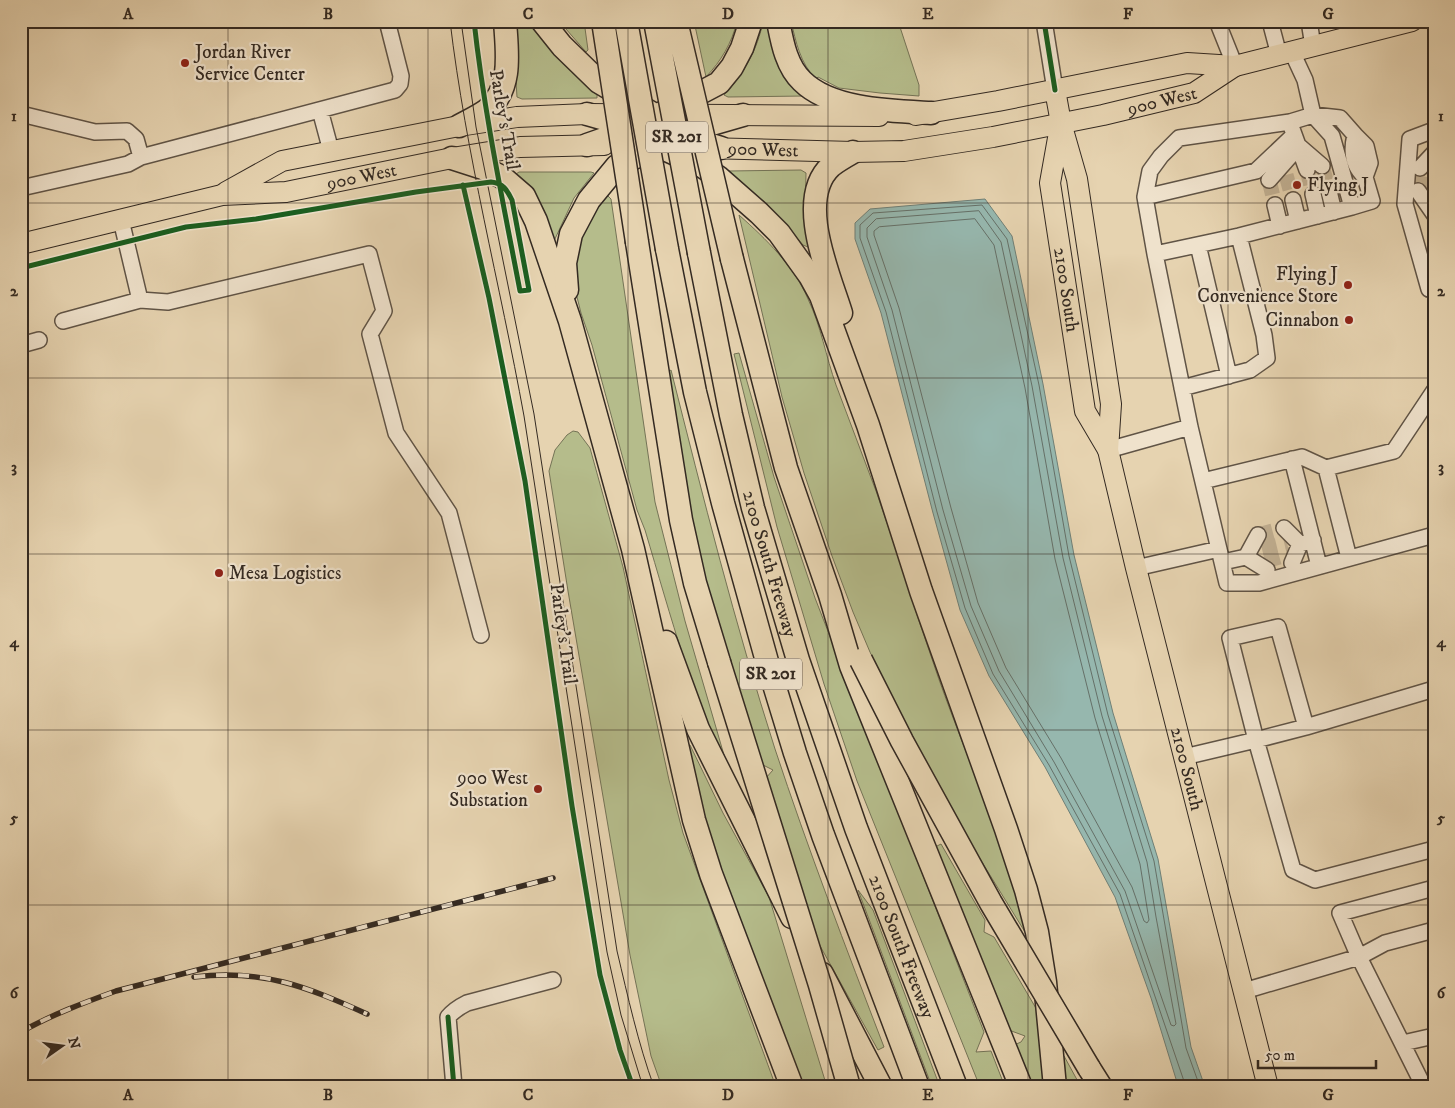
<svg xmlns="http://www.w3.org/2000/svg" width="1455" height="1108" font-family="'IM FELL DW Pica',serif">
<rect width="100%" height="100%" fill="#e6d3b0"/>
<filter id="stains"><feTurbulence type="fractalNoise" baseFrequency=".004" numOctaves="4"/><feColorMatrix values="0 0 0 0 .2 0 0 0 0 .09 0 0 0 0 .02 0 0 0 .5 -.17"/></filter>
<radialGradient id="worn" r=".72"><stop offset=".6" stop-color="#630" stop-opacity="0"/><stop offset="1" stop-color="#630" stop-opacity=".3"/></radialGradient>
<path fill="#b5bc8b" stroke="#747356" d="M512 21H528C547 48 570 73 597 93V98L522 99 517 97Z
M559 21H584L588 50 586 52Z
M694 21H737C732 43 721 61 706 77Z
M763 21H772L805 96 728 97 724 95C743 75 758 49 763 21Z
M791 21H898L919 85V96L880 93 839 88 818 77 816 79C800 63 796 42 791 21Z
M801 170 806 173 805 216 810 245 808 247 803 245 769 206 728 171Z
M519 172H591L594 173 574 198 554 241C544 214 539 192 516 174Z
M607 195 611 199 655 502 685 621 733 786C694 703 671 617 645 530L637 510 592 345 581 313 576 293 575 269 578 245 594 212Z
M739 215C766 239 794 266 808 299 821 326 826 357 836 385 849 420 863 456 876 491 896 547 913 605 933 662 963 752 1006 839 1025 932L956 820 881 678 853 612 832 556 804 473 782 397Z
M739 353 774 477 815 598 984 1032 976 1052 991 1051 1005 1087H980L857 781 824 684 777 527 734 354Z
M671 370C703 497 735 624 775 749 808 849 846 948 884 1047L878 1050 809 926 765 779 773 770 761 764 698 556 668 372Z
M573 431 578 432 590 448 623 567 669 780 683 833 776 1087H662L651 1056 630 955 568 591 549 471 555 450 567 435Z
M690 745 723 813 769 897 827 1087H799L724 888 685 746Z
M941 844 985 920 984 932 994 937 1040 1015 1045 1087H1029L1012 1046 1021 1042 1025 1036 1006 1029 935 847Z
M858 890 873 910 940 1087H932Z
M1064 1056 1081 1087H1066Z"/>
<path fill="#96b7ae" stroke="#6f7f76" d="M985 199 1012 236 1043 384 1074 555 1113 713 1158 859 1191 1047 1205 1087H1182L1176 1079 1151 998 1115 897 1045 767 989 676 960 610 933 513 881 313 855 239V223L870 209Z"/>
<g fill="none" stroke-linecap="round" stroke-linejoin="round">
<path stroke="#657068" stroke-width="1" d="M979 211 1001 242 1032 386 1063 558 1102 716 1147 862 1156 917 1176 1024 1174 1026 1171 1025 1125 891 1054 762 999 671 971 606 943 510 892 310 867 237V228L876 219Z
M975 219 994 245 1025 388 1055 559 1095 718 1140 864 1149 920 1147 923 1144 921 1132 887 1061 758 1006 668 978 603 951 508 899 308 874 235V231L879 227Z
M1186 1087 1120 894 1049 765 993 674 965 608 937 512 886 312 860 238V225L873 213 982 205 1007 239 1039 385 1069 556 1108 715 1154 861 1186 1048 1200 1087"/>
<path stroke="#c2b194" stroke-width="15" stroke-dasharray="15 8" stroke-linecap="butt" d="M1322 166 1329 191
M1307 170 1313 194
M1286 175 1293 200
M1269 180 1275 205
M1418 191 1420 168
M1431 192 1432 168
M1258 535 1284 528
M1262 549 1287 543
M1265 561 1290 554"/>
<defs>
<path id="minor" d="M1044 21 1055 90
M1217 21 1235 66
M1270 21 1279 55
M1309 21 1313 46
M1292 52 1305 80 1313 115 1332 136 1352 207 1239 236 1155 254 1190 427 1227 583H1259L1434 535
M320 110 331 151
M21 114 95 132 127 131 136 139 141 157
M1291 126 1307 170
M1434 130 1410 139 1405 204 1429 289H1434
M1300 147 1322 166
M1420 168 1434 153
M1269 180 1299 146
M21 188 128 164 141 157 395 90 400 84 401 76 387 21
M1329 191 1334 212
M1418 191 1434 214
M1313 194 1318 216
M1145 197 1256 171 1294 135
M1293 200 1298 221
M1275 205 1280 226
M1352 207 1372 201 1365 177 1370 163 1366 146 1355 135C1351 151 1352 165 1365 177
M121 220 140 300 168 302 369 254 384 311 370 334 396 433 449 513 481 635
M1198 245 1229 376
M1155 254 1145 197 1150 171 1161 156 1179 138 1290 122 1313 115 1340 118 1355 135
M63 321 140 300
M21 345 39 340
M1182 388 1250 370 1267 358 1264 335 1239 236
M1108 450 1190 427
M1292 459 1319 566
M1203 481 1302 457 1326 468
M1284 528 1300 544
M1246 557 1258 535
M1349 558 1326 468 1394 451 1434 391
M1223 562 1246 557 1267 570
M1292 563 1300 544 1313 540
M1136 568 1219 549
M1306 727 1256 740 1293 870 1315 880 1434 849
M1184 757 1256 740 1230 638 1278 627 1306 727 1434 689
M1434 888 1340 913 1359 957 1385 943 1434 930
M1244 991 1359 957 1424 1087
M1403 1043 1434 1036
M454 1087 448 1017C454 1010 459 1007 467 1003L553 980"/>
<g id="major">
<path id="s1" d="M1055 90 1061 123 1077 179 1111 404 1108 450 1136 568 1268 1087"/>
<path d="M916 115 998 101 1187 63 1235 66 1412 21"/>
<path id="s2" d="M1060 127 1050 183 1085 411 1108 450"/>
<path id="s3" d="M705 148 853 152 904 151 993 137 1103 115 1194 93 1235 66"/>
<path d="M226 192 282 161 459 126 517 117 587 114 879 116"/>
<path id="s4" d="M21 244 222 195 286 192 452 158 520 147 604 145"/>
</g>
<g id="highway">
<path d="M542 21 562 46 599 82 685 133 705 143 721 148"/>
<path d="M778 21C782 41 786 66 802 81 831 110 892 111 931 113"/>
<path d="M587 114 615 122 658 146 702 166 718 177 759 213 779 233 810 276 821 296 868 425 921 591 1006 829 1026 890 1037 932 1045 982 1055 1087"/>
<path d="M459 126C468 121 479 116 487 110 513 88 507 52 505 21"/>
<path d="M587 145 630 130 719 83 732 67 742 48 751 21"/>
<path d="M452 158 483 168 502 177 524 196 536 221 570 321 633 549 694 820 711 874 792 1087"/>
<path d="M637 242 681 520 695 583 719 662"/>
<path d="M667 249 695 392 723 503 768 665 795 753 823 835 918 1087"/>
<path id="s5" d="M699 253 731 415 753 508 798 660 856 828 956 1087"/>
<path d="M732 259 786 468 830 595 851 666 1021 1087"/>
<path d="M567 290 565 263 571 234 589 200 617 166 691 130 743 115"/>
<path d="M841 313C829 274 795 199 831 166 837 161 846 156 853 152"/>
<path d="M666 642 698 729 792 917"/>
<path d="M822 974 881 1087"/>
<path d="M1089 1068 1101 1087"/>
</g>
</defs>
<use href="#minor" stroke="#605446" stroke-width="18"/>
<use href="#major" stroke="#342a22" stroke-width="22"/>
<use href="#highway" stroke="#342a22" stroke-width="25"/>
<path stroke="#342a22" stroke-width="2.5" stroke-dasharray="1 2.5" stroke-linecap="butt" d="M139 238 186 227 256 219 296 211 463 185
M21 268 112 245"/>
<use href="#minor" stroke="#efe2cc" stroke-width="15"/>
<use href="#major" stroke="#e6d3b0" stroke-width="20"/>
<use href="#highway" stroke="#e6d3b0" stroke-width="22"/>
<path stroke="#342a22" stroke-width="1" d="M450 21C466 155 500 284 524 416L607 952 621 1015 643 1087
M461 21 476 127 534 414 617 951C628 997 638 1043 654 1087"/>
<defs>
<path id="rail" d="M194 977C263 969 305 986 367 1014
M21 1032C51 1015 83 1003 116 991L553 878"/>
</defs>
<use href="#rail" stroke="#342a22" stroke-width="5.5"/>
<use href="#rail" stroke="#efe2cc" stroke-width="4" stroke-dasharray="11" stroke-linecap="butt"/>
<defs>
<path id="highway-bridge" d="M603 21 637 242
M626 21 667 249
M655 21 699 253
M676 21 732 259
M861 660 902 741 991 903 1089 1068
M719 662 820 985 849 1087"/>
</defs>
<use href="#highway-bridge" stroke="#342a22" stroke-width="25" stroke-linecap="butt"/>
<use href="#highway-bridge" stroke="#e6d3b0" stroke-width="22"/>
<defs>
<path id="cycleway" d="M1044 21 1055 90
M463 185 489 298 525 481 572 806 600 975 620 1050 633 1087
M21 268 186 227 256 219 416 192 491 182C503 183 507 190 512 200L529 290 520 291C503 202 484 112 474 21
M448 1017 454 1087"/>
</defs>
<use href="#cycleway" stroke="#efe2cc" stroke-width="8"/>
<use href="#cycleway" stroke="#1b5e20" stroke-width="5"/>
</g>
<path fill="none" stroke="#342a22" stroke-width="1" stroke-opacity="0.55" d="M228 21V1087M428 21V1087M628 21V1087M828 21V1087M1028 21V1087M1228 21V1087M21 203H1434M21 378H1434M21 554H1434M21 730H1434M21 905H1434"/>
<g fill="#8f2418" stroke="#efe2cc" stroke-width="2">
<circle cx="185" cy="63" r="5"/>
<circle cx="1297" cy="185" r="5"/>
<circle cx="1348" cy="285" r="5"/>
<circle cx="1349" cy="320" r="5"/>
<circle cx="219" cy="573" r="5"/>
<circle cx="538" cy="789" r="5"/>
</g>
<g text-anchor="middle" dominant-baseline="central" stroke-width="4.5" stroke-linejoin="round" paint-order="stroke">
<g fill="#efe2cc" stroke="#6c6155" stroke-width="1">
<rect x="646" y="121.5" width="62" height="31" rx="4"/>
<rect x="740" y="658.5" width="62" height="31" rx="4"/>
</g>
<g font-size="18" font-weight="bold" fill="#342a22">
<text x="677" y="137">SR 201</text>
<text x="771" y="674">SR 201</text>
</g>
<g font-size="19" fill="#342a22" stroke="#efe2cc" text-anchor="start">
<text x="195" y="52">Jordan River<tspan x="195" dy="22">Service Center</tspan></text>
<text x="1307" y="185">Flying J</text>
<text x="1338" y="274" text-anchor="end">Flying J<tspan x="1338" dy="22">Convenience Store</tspan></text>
<text x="1339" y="320" text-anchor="end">Cinnabon</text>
<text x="229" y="573">Mesa Logistics</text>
<text x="528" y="778" text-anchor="end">900 West<tspan x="528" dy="22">Substation</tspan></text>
</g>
<g font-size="19" fill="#342a22" stroke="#efe2cc">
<text stroke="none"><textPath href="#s3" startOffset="462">900 West</textPath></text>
<text transform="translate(504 120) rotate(80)">Parley's Trail</text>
<text stroke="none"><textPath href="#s3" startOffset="58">900 West</textPath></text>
<text stroke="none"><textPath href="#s4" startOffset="348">900 West</textPath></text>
<text stroke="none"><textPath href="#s2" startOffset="165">2100 South</textPath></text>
<text stroke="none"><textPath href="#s5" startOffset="319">2100 South Freeway</textPath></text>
<text transform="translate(563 634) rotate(82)">Parley's Trail</text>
<text stroke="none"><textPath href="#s1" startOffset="694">2100 South</textPath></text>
<text stroke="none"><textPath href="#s5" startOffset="724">2100 South Freeway</textPath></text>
</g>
</g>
<rect width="1455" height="1108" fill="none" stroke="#e6d3b0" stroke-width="55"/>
<g transform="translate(62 1046) rotate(76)" stroke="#efe2cc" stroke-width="4" paint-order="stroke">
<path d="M0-4L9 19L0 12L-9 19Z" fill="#342a22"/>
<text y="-8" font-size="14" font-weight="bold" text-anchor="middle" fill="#342a22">N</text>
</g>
<path d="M1258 1060v8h118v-8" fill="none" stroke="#342a22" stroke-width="2.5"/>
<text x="1265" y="1060" font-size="15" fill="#342a22" stroke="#efe2cc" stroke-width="4" paint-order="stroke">50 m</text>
<rect x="28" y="28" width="1400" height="1052" fill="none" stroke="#342a22" stroke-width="2"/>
<g font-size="16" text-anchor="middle" font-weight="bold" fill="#342a22">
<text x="128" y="19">A</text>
<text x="328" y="19">B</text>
<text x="528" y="19">C</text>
<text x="728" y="19">D</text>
<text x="928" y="19">E</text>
<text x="1128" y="19">F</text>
<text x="1328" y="19">G</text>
<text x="14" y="121">1</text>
<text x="1441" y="121">1</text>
<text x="14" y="296">2</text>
<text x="1441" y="296">2</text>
<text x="14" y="472">3</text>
<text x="1441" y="472">3</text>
<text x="14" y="647">4</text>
<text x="1441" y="647">4</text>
<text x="14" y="823">5</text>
<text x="1441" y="823">5</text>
<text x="14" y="998">6</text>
<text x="1441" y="998">6</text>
<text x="128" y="1100">A</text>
<text x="328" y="1100">B</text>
<text x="528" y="1100">C</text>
<text x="728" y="1100">D</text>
<text x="928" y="1100">E</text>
<text x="1128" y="1100">F</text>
<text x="1328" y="1100">G</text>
</g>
<rect width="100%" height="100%" filter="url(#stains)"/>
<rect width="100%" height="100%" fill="url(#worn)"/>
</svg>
